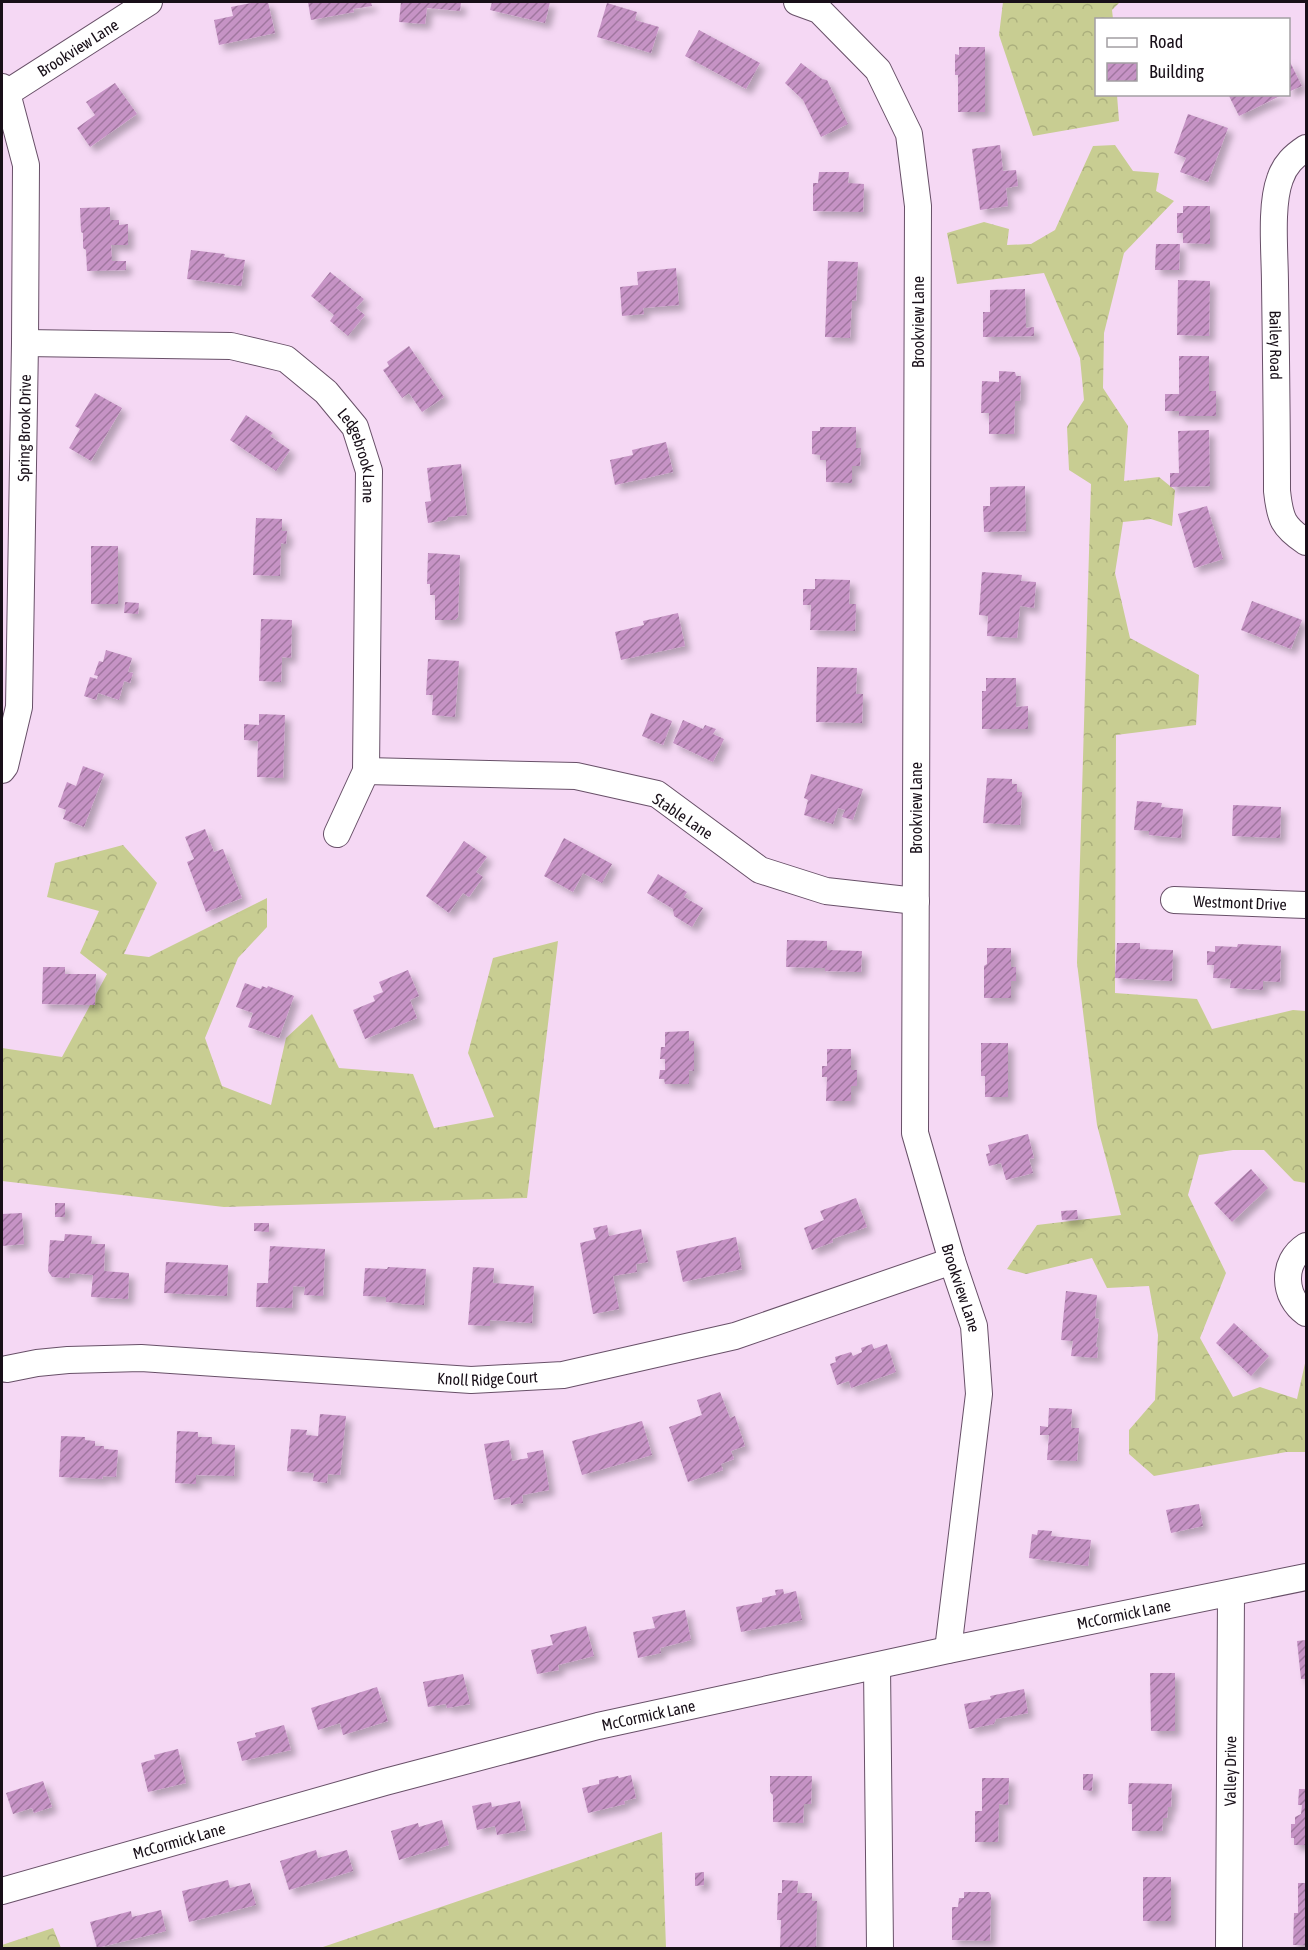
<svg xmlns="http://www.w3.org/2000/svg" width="1308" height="1950" font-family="'Asap Condensed',sans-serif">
<defs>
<pattern id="forest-crowns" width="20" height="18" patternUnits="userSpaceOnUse" patternTransform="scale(1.5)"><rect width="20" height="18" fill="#c8cd92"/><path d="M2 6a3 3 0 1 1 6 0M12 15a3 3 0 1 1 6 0" fill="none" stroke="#abaf7d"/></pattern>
<pattern id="building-hatch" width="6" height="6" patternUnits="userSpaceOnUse" patternTransform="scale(1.5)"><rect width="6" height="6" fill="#c693c5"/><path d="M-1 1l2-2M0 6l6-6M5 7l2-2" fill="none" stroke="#a0769f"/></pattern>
<filter id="shadow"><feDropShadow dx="5.5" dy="5.5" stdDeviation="3" flood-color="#0004"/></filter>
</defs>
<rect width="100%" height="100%" fill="#f5d8f4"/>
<path fill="url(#forest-crowns)" d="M1003 2H1120L1112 10 1113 19 1096 20V94L1117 95 1119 121 1033 136 999 35Z
M1115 145 1133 171 1159 173 1156 191 1174 201 1124 253 1104 333 1103 388 1128 426 1124 481 1159 477 1175 490 1172 526 1151 519 1123 522 1115 573 1130 638 1199 675 1196 725 1116 735 1115 993 1197 999 1212 1029 1293 1010 1306 1011V1183L1294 1181 1264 1150H1233L1199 1155 1188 1195 1226 1273 1200 1338 1233 1397 1260 1387 1297 1399 1306 1359V1452H1286L1154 1476 1129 1454V1430L1155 1400 1158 1335 1149 1286 1107 1288 1092 1258 1026 1274 1007 1269 1037 1225 1121 1215 1097 1125 1077 963 1091 484 1069 470 1067 427 1084 400 1080 358 1044 273 957 284 947 233 984 222 1009 229 1007 245 1031 244 1055 230 1093 146Z
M123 845 157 883 124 954 149 957 267 898V927L238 958 205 1038 222 1086 271 1105 286 1038 312 1014 339 1068 413 1074 434 1128 494 1117 468 1053 493 958 558 941 527 1198 224 1207 2 1181V1048L62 1057 107 974 80 953 99 911 47 897 55 863Z
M662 1832 666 1948H320Z
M53 1928 61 1948H2V1945Z"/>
<path fill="url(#building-hatch)" filter="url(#shadow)" d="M256 2H268L275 33 219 45 214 20 233 16 231 7Z
M308 2H371L372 6 353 9 354 12 311 20Z
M401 2H461L460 11 427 8 425 24 399 22Z
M492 2H550L545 23 490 10Z
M607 3 637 12 635 20 659 27 651 53 597 37Z
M699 30 760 63 746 89 685 56Z
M959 47H985V112H958V75H955V54L959 55Z
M1288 58 1302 86 1288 92Z
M801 63 822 79 827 80 848 124 821 137 803 100 785 83Z
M115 83 137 114 90 147 77 128 95 115 86 102Z
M1228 94H1284L1239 116Z
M1188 114 1228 128 1208 182 1180 172 1186 158 1174 153Z
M1000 145 1003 171 1016 170 1018 186 1006 188 1008 206 980 210 972 149Z
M819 172H849L848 183 864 184 863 212 813 211V183H818Z
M1183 206H1210V244L1183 243V233H1177V213H1183Z
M110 207V220H119V225L128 224V245H111L112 261H126V270L87 271 86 250 83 248V233L81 232 80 208Z
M1156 244H1180L1179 270H1155Z
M191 250 225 254 224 257 245 260 241 286 187 279Z
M828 261 858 262 856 301 852 300 850 338 825 337Z
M676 268 679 305 643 308 644 314 622 316 620 287 638 285 637 272Z
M330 272 364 299 356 308 365 315 348 336 330 321 334 315 311 296Z
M1178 280 1210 281 1209 336 1177 335Z
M1025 289 1026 328 1034 327V336L983 337V312H990V290Z
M409 346 444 397 422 412 409 393 402 398 383 370 389 366 387 362Z
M1179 356H1209V391H1216V416H1179V411H1165V394H1179Z
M999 371 1015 372 1016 376H1021L1020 401H1015L1014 434H989V413H981L982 381 999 382Z
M95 393 122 408 91 461 69 448 80 429 75 426Z
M246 415 273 433 270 436 290 450 276 471 230 440Z
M820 427H856V448H861L860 466H852V483L826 482V460H820V455L812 454V431H820Z
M1209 430 1210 486 1170 487V473H1179L1178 431Z
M666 442 673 472 615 485 610 460 633 455 632 450Z
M461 464 467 515 448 517 446 520 428 523 425 502 431 501 427 468Z
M1025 486 1026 531 984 532 983 506H990V487Z
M1207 506 1223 559 1194 568 1178 514Z
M256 518 282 519V531H287L286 544 281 543 280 576 253 575Z
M91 546H118V604H91Z
M428 553 460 555 458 617 455 620H435V595H430V584H427Z
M982 572 1022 575 1021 581 1036 582 1034 608 1020 606 1017 638 987 636 988 616 979 615Z
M815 579 850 580 849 604H856L855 631 810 630 811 605H803V589H815Z
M1252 601 1302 620 1291 649 1241 630Z
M125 602 139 603 138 614 124 613Z
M678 613 685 646 621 660 615 632 644 625 643 621Z
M261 619 292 620 291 658 282 657 281 682 259 681Z
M106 650 132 658 128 672 133 673 130 683 124 681 119 700 98 693 96 700 84 696 90 677 97 679 98 676 94 675 99 661 103 662Z
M428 659 459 661 455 717 432 715 433 695H426Z
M817 667 857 668 856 694H863L862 723 816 722Z
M986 678H1016V707L1028 706V729H982V691H986Z
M651 713 672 721 663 745 642 736Z
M259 714 285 715 283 778 257 777 258 741 244 740V724L259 725Z
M683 720 703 729 705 725 716 729 713 734 724 739 713 762 673 743Z
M83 766 104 774 84 827 63 819 66 810 58 807 67 782 76 786Z
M811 774 863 789 853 820 842 817 845 810 838 808 833 824 804 815 808 800 804 798Z
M987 778 1012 779V784H1017V792H1022L1020 825 983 823Z
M1137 801 1162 803 1161 807 1183 809 1181 838 1149 835V831L1134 830Z
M1233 805 1281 807 1280 838 1232 836Z
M205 829 214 852 223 849 242 898 206 912 187 862 194 859 185 837Z
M564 838 612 864 602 883 583 873 573 892 544 876Z
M464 841 487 857 476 872 483 877 469 897 463 893 449 913 426 896Z
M658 874 687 892 684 897 703 908 692 927 674 916 673 909 647 893Z
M787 940 827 941V950L862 951 861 972 825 971V968L786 967Z
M1117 943H1140V949L1173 950 1172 981 1115 978Z
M1238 944 1281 946 1280 982 1263 981V990L1230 988 1231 979 1213 978 1214 965H1207V951L1215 952V946L1237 947Z
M987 948H1011V967H1016V981H1011V998H984V966L987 964Z
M43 967H65V974H96L95 1005 42 1004Z
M408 970 419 996 410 1000 417 1018 365 1039 353 1010 375 1001 373 996 383 992 379 982Z
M245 983 261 989 262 986 267 988 268 986 294 996 279 1038 248 1027 253 1013 236 1007Z
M689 1031V1041H694V1071L689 1070V1084H665L664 1079H659L660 1070H665V1059H660L661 1047H665V1032Z
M981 1043H1008V1097H985V1076H981Z
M827 1049H851V1070H857V1086H851V1101H826L827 1077H822V1066H827Z
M1028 1134 1034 1158 1029 1159 1033 1173 1006 1180 1001 1163 989 1166 986 1154 990 1153 988 1145Z
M1251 1169 1268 1188 1232 1222 1214 1203Z
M856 1198 867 1227 832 1239 833 1242 812 1250 804 1228 824 1220 820 1211Z
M55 1203H65V1217H55Z
M1077 1210 1078 1219 1062 1220 1061 1211Z
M22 1213 24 1244 2 1246V1214Z
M254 1223H269V1232L254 1231Z
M607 1225 609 1236 641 1229 648 1262 636 1264 637 1272 613 1276 619 1309 593 1314 580 1243 596 1239 593 1228Z
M65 1234 92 1236 91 1244H105L104 1271 129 1273 128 1299 91 1297 93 1275 70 1273 69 1278 52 1277 48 1271 50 1240 64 1241Z
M736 1237 742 1269 683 1282 676 1251Z
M270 1246 325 1249 323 1296 304 1295 305 1287 293 1286 292 1308 256 1307 257 1283H268Z
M166 1262 228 1265 227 1296 164 1293Z
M388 1267 426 1269 424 1305 401 1304V1303L386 1302V1297L363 1296 365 1268 387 1269Z
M473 1267 494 1268 493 1283 534 1286 532 1323 490 1320V1326L468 1325Z
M1066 1291 1097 1295 1095 1318 1099 1319 1096 1347H1098L1097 1358 1071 1356 1073 1341 1061 1340Z
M1234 1323 1269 1356 1251 1376 1216 1343Z
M872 1344 874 1349 887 1344 896 1372 851 1388 849 1381 837 1385 830 1364 836 1362 835 1357 851 1352 853 1356 862 1352 861 1348Z
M720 1392 730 1418 735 1416 745 1446 731 1451 734 1459 721 1464 723 1470 688 1482 669 1427 702 1415 697 1400Z
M1049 1408 1072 1409 1071 1428H1079L1077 1461 1047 1460 1049 1435H1040V1426L1048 1427Z
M320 1414 346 1416 340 1475 328 1474 327 1483 313 1481 314 1473 287 1471 291 1429 307 1430 306 1435 318 1436Z
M642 1421 652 1455 582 1475 572 1441Z
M177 1431 198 1432V1437H212V1444L235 1445 234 1476 196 1475V1484L175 1483Z
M61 1436 85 1437V1440L95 1441V1446H104V1449L118 1450 116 1477 103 1476 102 1479 59 1477Z
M509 1440 512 1461 528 1458 527 1453 543 1450 549 1488V1490L522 1495 523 1503 511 1505 510 1497 494 1500 484 1444Z
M1199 1504 1203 1526 1171 1533 1166 1510Z
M1038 1530 1052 1531 1051 1536 1091 1540 1088 1566 1029 1558 1032 1534 1037 1535Z
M783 1589 784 1594 796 1591 802 1620 741 1632 736 1607 762 1602V1598L776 1595 775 1590Z
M685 1610 691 1640 660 1648 661 1653 638 1658 633 1632 655 1628 652 1617Z
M586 1626 594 1656 558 1665 559 1670 537 1674 531 1650 553 1645 550 1635Z
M1306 1640V1679H1301L1297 1641Z
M1150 1673H1175V1731H1151Z
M463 1674 470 1704 447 1708 446 1704 428 1707 423 1682Z
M377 1687 388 1721 343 1735 340 1723 318 1730 311 1708Z
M1024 1689 1028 1713 996 1719 994 1724 969 1729 964 1704 991 1699 990 1696Z
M284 1725 291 1750 242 1761 237 1742 256 1737 255 1733Z
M178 1749 186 1783 148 1792 141 1763 155 1759 154 1755Z
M1083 1774H1093L1092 1791 1083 1790Z
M631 1775 636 1798 624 1801 625 1804 588 1813 582 1788 599 1784V1780L618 1776 619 1778Z
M770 1776H812L811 1804H804L803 1823 773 1822V1795L770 1792Z
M982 1778H1009L1008 1805 999 1804 998 1842H975V1811H982Z
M43 1781 52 1807 34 1813 32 1808 13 1814 6 1793Z
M1129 1783 1172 1784 1171 1807H1168L1167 1818H1163L1162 1831H1132V1804H1128Z
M1299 1789H1306V1845H1294V1838H1291V1824H1295V1817L1301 1814 1302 1805H1298Z
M520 1801 526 1830 497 1835 495 1826 477 1830 472 1806 491 1802 492 1807Z
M442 1820 449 1845 399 1860 391 1831 418 1823 419 1827Z
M316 1850 318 1858 347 1850 353 1871 289 1890 280 1861Z
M704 1872V1885L695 1886V1873Z
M1143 1877H1171V1921H1143Z
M228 1880 230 1888 250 1883 256 1905 189 1922 182 1891Z
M782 1880 798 1881 797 1893H812V1901H817L816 1947H780L781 1920H777L778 1893H782Z
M1298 1883H1306V1945H1293L1294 1913H1298Z
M964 1892H989L991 1895 990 1941 952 1940V1907H958L959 1898H964Z
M161 1910 166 1931 97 1948 90 1922 131 1911 132 1917Z"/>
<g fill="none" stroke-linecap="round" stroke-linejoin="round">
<defs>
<g id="minor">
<path id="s1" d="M797 2 819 10 878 70 909 134 918 206 915 1133 952 1261 974 1326 979 1394 948 1650"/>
<path d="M2 87 7 93 26 165 25 343 19 707 5 766 2 770"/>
<path id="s2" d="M7 93 149 2"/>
<path id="s3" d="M1306 148C1294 156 1285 164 1280 179 1270 206 1275 254 1275 284 1276 353 1277 422 1277 491 1280 519 1283 527 1306 542"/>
<path id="s4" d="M25 343 231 346 286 359 326 392 355 427 369 471 366 771 337 834"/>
<path d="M366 771 576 776 657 794 760 870 826 891 916 901"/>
<path id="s5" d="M1174 900 1306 905"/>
<path d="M1306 1246C1281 1262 1283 1297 1306 1313"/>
<path id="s6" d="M7 1369 37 1363 68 1360 141 1358 471 1380 563 1375 735 1336 952 1261"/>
<path d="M877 1666 880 1948"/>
<path id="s7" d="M2 1891 385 1782 598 1726 948 1650 1306 1577"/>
<path id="s8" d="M1229 1948 1231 1593"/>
</g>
</defs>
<use href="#minor" stroke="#685068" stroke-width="28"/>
<use href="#minor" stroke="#fff" stroke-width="26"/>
</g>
<g text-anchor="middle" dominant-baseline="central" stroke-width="6" stroke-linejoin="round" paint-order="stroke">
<g font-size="16" fill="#180f18" stroke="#fff">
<text stroke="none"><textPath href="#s2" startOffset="84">Brookview Lane</textPath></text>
<text transform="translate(918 322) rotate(-90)">Brookview Lane</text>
<text stroke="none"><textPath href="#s3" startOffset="208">Bailey Road</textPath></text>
<text transform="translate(24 428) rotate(-89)">Spring Brook Drive</text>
<text stroke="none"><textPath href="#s4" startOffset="388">Ledgebrook Lane</textPath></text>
<text transform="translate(916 808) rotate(-90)">Brookview Lane</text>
<text transform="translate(683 816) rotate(34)">Stable Lane</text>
<text stroke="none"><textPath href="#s5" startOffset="66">Westmont Drive</textPath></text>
<text stroke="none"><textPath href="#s1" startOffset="1340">Brookview Lane</textPath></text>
<text stroke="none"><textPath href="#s6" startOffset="482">Knoll Ridge Court</textPath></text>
<text stroke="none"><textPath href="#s7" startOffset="1156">McCormick Lane</textPath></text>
<text stroke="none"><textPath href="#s7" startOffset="670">McCormick Lane</textPath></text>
<text stroke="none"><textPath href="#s8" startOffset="177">Valley Drive</textPath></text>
<text stroke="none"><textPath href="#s7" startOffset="184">McCormick Lane</textPath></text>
</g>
</g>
<rect width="1308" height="1950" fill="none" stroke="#180f18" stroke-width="6"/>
<rect x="1095" y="18" width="195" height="78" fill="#ffffff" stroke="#a39fa3" stroke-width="1.5"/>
<rect x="1107" y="38" width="30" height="9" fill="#ffffff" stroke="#a39fa3" stroke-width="1.5"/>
<text x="1149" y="48" font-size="18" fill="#180f18">Road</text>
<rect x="1107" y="63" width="30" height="18" fill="url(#building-hatch)" stroke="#a39fa3" stroke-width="1.5"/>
<text x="1149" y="78" font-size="18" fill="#180f18">Building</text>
</svg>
